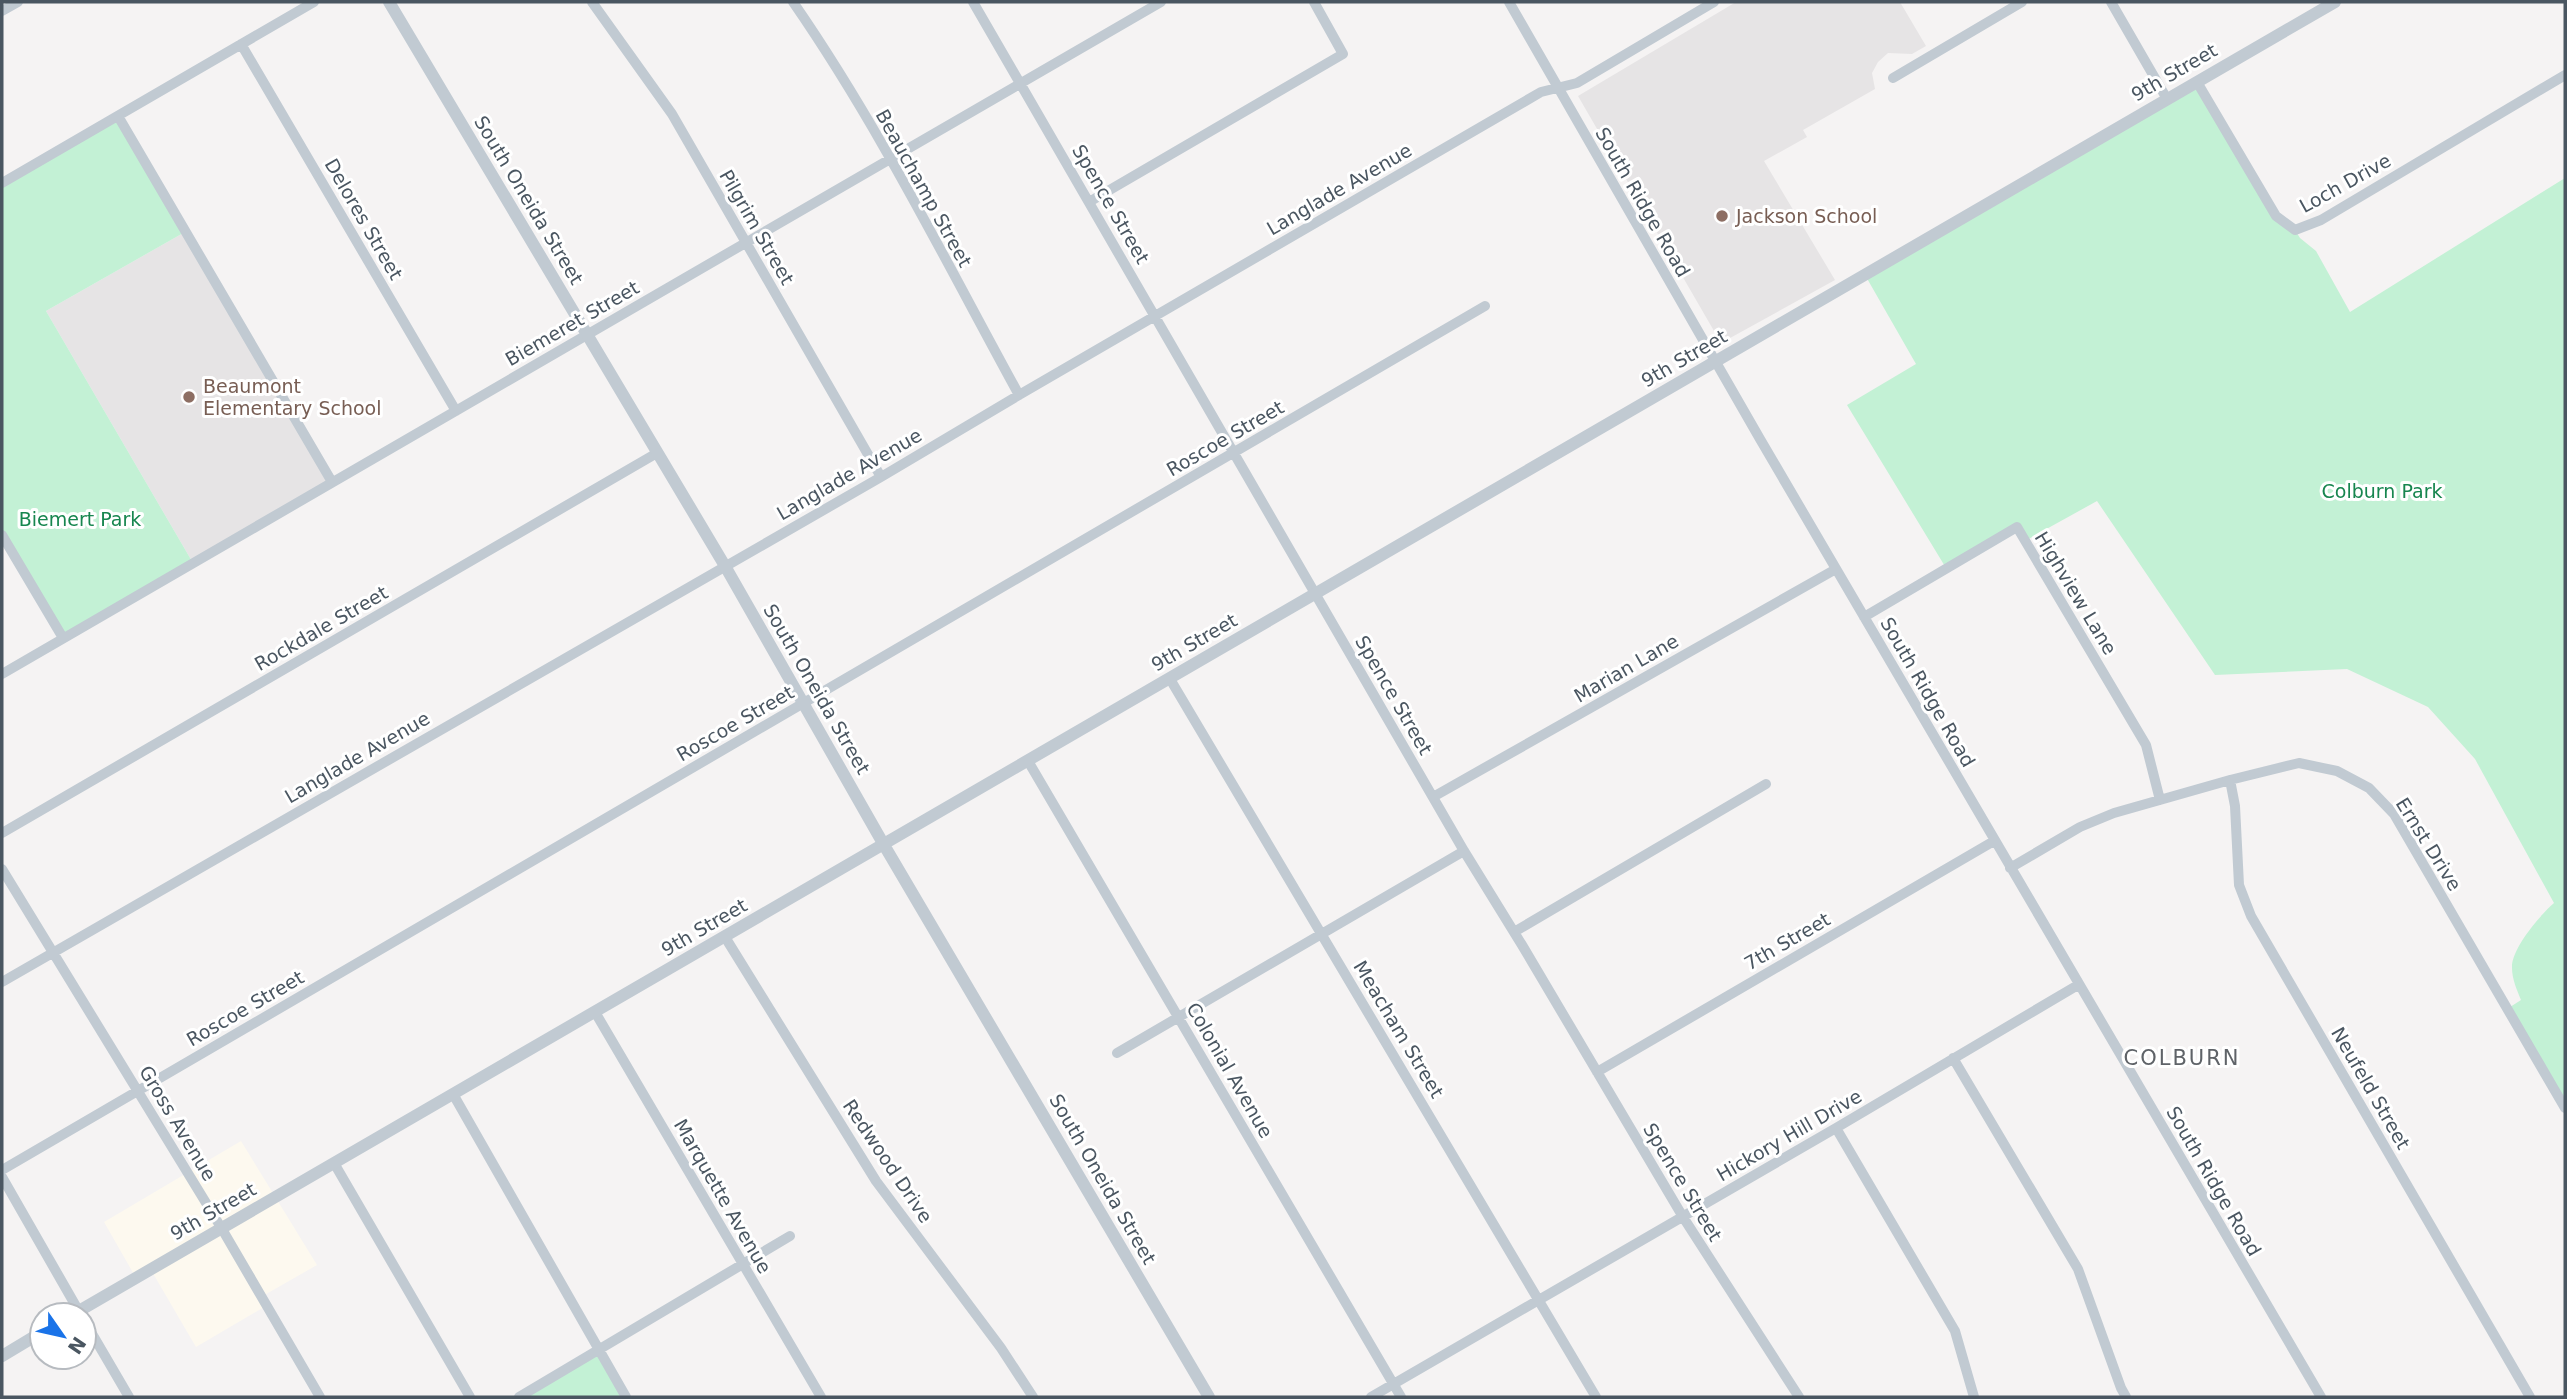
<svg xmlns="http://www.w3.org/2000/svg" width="2567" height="1399" font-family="'DejaVu Sans',sans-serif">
<rect width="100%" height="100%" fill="#f5f3f3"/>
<path fill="#fdf9ef" d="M241 1141 317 1265 261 1297 266 1306 196 1347 151 1270 136 1278 104 1222Z"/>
<path fill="#e6e4e5" d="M1736 2H1900L1926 46 1912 54 1888 53 1878 62 1872 73 1875 89 1803 130 1807 137 1764 161 1835 280 1721 343 1578 96Z
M185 232 332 482 193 563 46 311Z"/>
<path fill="#c3f1d5" d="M2197 82 2276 216 2295 230 2300 238 2316 251 2350 312 2565 178V1108L2507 1009 2521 1000C2517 990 2512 979 2512 968 2511 949 2540 915 2554 903L2475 759 2428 707 2347 669 2215 675 2097 501 2025 541 2017 528 1946 568 1847 405 1916 364 1865 275Z
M118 116 185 232 46 311 193 563 63 638 2 535V184Z
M599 1350 626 1397H519Z"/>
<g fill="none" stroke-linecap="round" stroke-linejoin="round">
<path stroke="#c1cad2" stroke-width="10" d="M592 2 672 114 881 477
M793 2C879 126 946 262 1019 395
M973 2 1464 851 1522 945 1683 1217 1799 1397
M1509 2 1760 439 2321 1397
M2111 2 2167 99
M2 11 18 2
M241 44 456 411
M1893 78 2022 2
M2197 82 2276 216 2295 230 2321 220 2565 75
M118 116 332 482
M2 183 314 2
M1089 202 1343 54 1314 2
M2 535 63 638
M1864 617 2017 527 2146 745 2160 800
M2 674 1161 2
M1170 679 1596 1397
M1028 761 1401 1397
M2230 780 2235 806 2239 885 2251 916 2530 1397
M1433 797 1836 569
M2 833 657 453
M2010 868 2080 827 2114 813 2230 780 2299 763 2337 771 2369 788 2394 814 2565 1108
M2 869 222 1229 320 1397
M1514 932 1766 784
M725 937 876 1181 1001 1348 1033 1397
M2 982 881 477 1019 395 1541 92 1577 83 1714 2
M595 1012 821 1397
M1117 1053 1464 851
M1953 1058 2078 1269 2121 1388 2126 1397
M1597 1072 1994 841
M453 1094 626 1397
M1836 1128 1955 1331 1974 1397
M334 1163 470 1397
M2 1170 1485 306
M2 1177 81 1315
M84 1320 129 1397
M519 1397 790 1236
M1371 1397 1836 1128 2078 985"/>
<path stroke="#c1cad2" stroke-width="12" d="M389 2 725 566 884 845 1209 1397
M72 1315 2335 2
M2 1356 42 1332"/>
</g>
<g fill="#8d6e63" stroke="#fff" stroke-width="2.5">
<circle cx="1722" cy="216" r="7"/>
<circle cx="189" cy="397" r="7"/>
</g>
<g text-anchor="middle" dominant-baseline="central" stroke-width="6" stroke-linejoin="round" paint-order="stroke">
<g font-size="19" fill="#4a5661" stroke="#fff">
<text transform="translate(2174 72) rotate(-30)">9th Street</text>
<text transform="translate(2345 183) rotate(-29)">Loch Drive</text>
<text transform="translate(924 188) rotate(61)">Beauchamp Street</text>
<text transform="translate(1339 189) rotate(-30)">Langlade Avenue</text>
<text transform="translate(529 200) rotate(59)">South Oneida Street</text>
<text transform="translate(1643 202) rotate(60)">South Ridge Road</text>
<text transform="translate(1111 204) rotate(60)">Spence Street</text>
<text transform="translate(364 219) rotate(60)">Delores Street</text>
<text transform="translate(757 227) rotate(60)">Pilgrim Street</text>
<text transform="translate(572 323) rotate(-30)">Biemeret Street</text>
<text transform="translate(1684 358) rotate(-30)">9th Street</text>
<text transform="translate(1225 438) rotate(-30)">Roscoe Street</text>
<text transform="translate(849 474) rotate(-30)">Langlade Avenue</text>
<text transform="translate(2076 593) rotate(59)">Highview Lane</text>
<text transform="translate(321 628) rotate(-30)">Rockdale Street</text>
<text transform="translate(1194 642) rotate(-30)">9th Street</text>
<text transform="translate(1626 668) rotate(-30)">Marian Lane</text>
<text transform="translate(817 689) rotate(60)">South Oneida Street</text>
<text transform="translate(1928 692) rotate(60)">South Ridge Road</text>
<text transform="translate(1394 695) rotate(60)">Spence Street</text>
<text transform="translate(735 723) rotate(-30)">Roscoe Street</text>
<text transform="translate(357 757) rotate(-30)">Langlade Avenue</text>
<text transform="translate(2429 844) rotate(58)">Ernst Drive</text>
<text transform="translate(704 927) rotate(-30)">9th Street</text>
<text transform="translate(1787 941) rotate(-30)">7th Street</text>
<text transform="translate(245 1008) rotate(-30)">Roscoe Street</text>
<text transform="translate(1399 1029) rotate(59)">Meacham Street</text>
<text transform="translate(1230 1070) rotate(60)">Colonial Avenue</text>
<text transform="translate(2371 1088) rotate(60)">Neufeld Street</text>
<text transform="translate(178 1123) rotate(59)">Gross Avenue</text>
<text transform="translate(1789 1135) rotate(-30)">Hickory Hill Drive</text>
<text transform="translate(888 1161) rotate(56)">Redwood Drive</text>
<text transform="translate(1103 1179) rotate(60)">South Oneida Street</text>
<text transform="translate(2214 1181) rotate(60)">South Ridge Road</text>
<text transform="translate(1683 1182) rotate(59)">Spence Street</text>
<text transform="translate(723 1196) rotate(60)">Marquette Avenue</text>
<text transform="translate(213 1211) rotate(-30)">9th Street</text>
</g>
<g font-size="19" fill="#785e54" stroke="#fff" text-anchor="start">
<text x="1736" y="216">Jackson School</text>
<text x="203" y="386">Beaumont<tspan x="203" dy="22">Elementary School</tspan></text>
</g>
<g font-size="19" fill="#17864f" stroke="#fff">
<text x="2382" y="491">Colburn Park</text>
<text x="80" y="519">Biemert Park</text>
</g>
<g font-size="21" letter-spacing="2" fill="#5f6368" stroke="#fff">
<text x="2182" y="1058">COLBURN</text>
</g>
</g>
<rect width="2567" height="1399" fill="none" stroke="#4a5661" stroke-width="7"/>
<g transform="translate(63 1336) rotate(124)"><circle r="33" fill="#ffffff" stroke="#b7bbc0" stroke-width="2"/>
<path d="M0-5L12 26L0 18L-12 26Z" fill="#1a73e8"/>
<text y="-10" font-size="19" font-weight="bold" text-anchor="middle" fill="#4a5661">N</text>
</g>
</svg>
